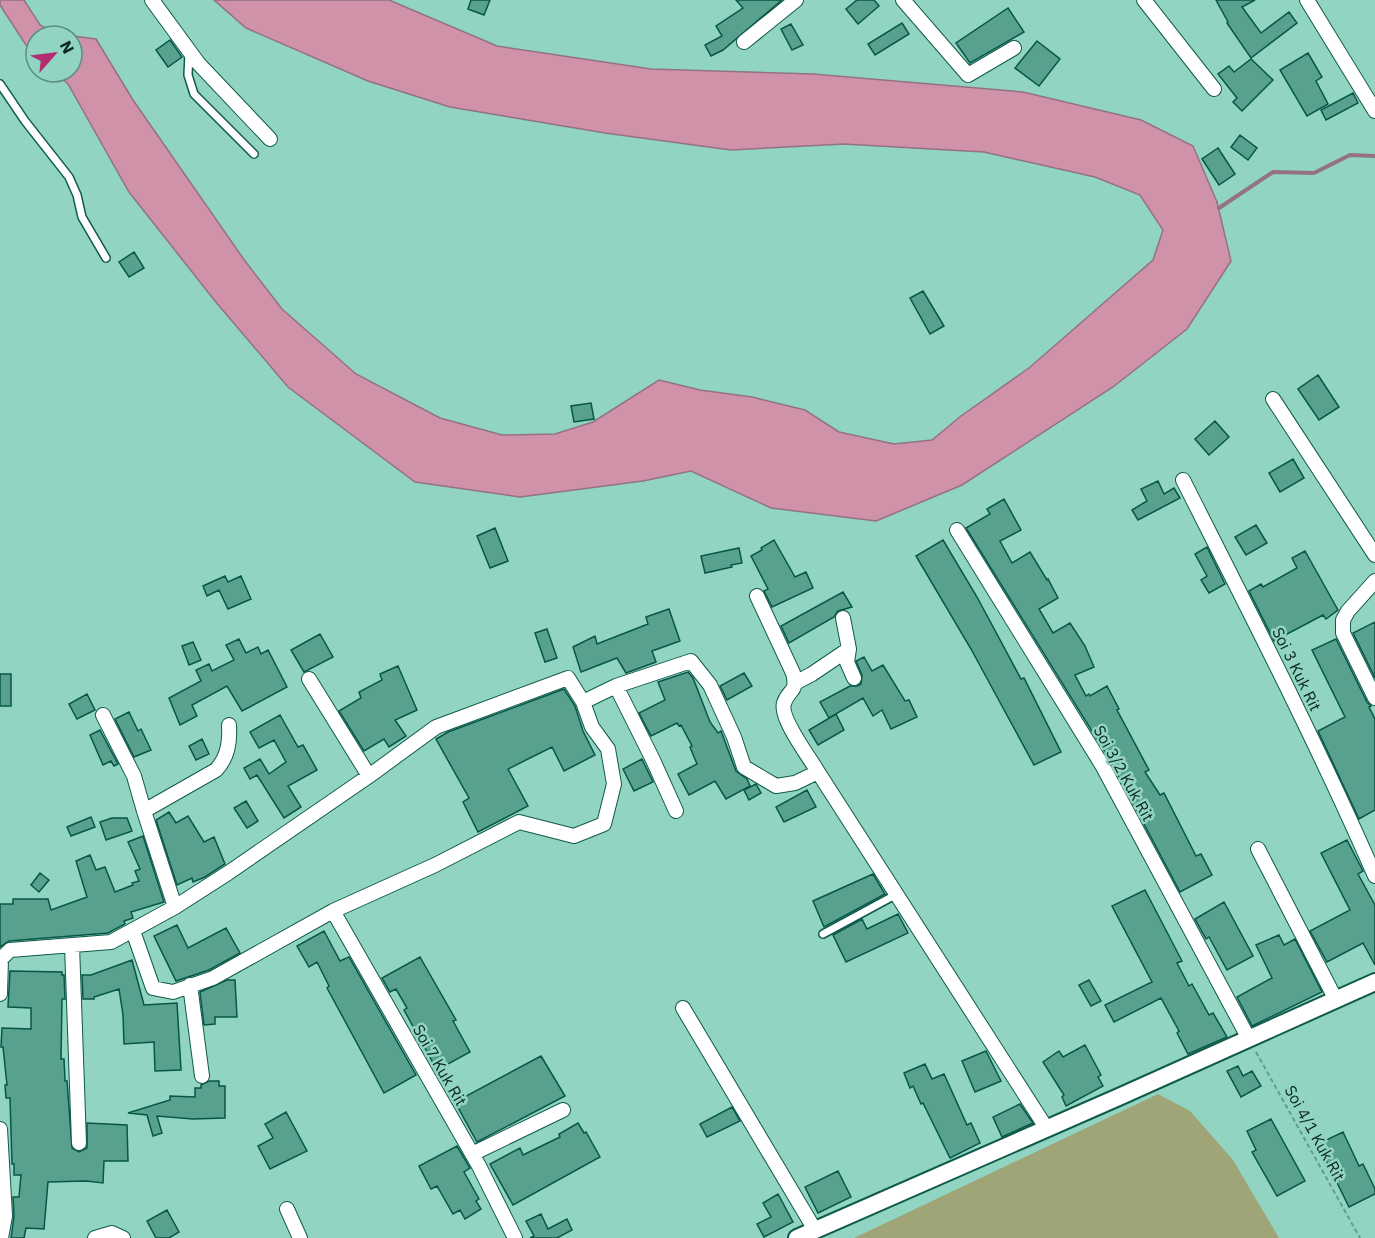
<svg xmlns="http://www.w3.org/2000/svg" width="1375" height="1238" font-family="'IBM Plex Sans',sans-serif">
<rect width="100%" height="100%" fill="#90d4c1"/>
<path fill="#9fa577" d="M1158 1094 1190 1111 1233 1160 1279 1238H854Z"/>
<path fill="#cf92a9" stroke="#947280" stroke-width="1.5" d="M0 0H24L40 25 57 34 96 39 133 100 245 261 282 309 356 374 440 418 502 435 555 434 593 422 659 380 700 390 752 397 805 410 839 432 894 444 932 440 961 416 1029 368 1153 260 1163 230 1140 195 1095 177 984 152 844 144 731 150 605 133 450 107 368 81 246 28 214 0H389L497 46 651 69 813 74 1023 92 1141 120 1193 146 1217 202 1231 261 1187 329 1113 387 962 485 876 521 771 508 691 471 643 481 520 497 415 482 288 387 215 301 129 192 68 84 55 72H72V36H36V54L26 45 0 5Z"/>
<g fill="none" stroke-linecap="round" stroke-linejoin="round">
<path stroke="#947280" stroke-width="4" d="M1219 208 1273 172 1314 173 1350 155 1375 156"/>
</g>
<path fill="#58a18e" stroke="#075647" stroke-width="1.5" d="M471 0H490L484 15 468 9Z
M736 0H782L723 50 711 56 705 45 722 36 716 26 743 8Z
M857 0H874L879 6 858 24 846 9Z
M1216 0H1255L1242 7 1261 33 1289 12 1297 23 1251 58 1227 23 1228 22Z
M1008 8 1024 32 970 63 956 43Z
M902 23 909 34 875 55 868 44Z
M791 24 803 45 792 50 781 29Z
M170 40 182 57 168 67 156 50Z
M1037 41 1060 59 1039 86 1015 68Z
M1308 53 1322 77 1316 81 1328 104 1307 116 1280 70Z
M1251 59 1273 80 1242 111 1233 102 1237 98 1218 74 1229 66 1234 72Z
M1353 93 1358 103 1326 120 1321 110Z
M1240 135 1257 148 1248 160 1231 147Z
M1218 148 1235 174 1219 185 1202 159Z
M134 252 144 268 129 277 119 262Z
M923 291 944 326 930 334 910 298Z
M1318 375 1339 407 1319 420 1298 389Z
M591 403 594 419 574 422 571 406Z
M1215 421 1229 437 1209 455 1195 439Z
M1293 459 1304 478 1280 492 1269 473Z
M1158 481 1164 494 1174 488 1180 498 1138 520 1132 510 1147 501 1141 489Z
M1004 499 1021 530 1000 541 1012 563 1030 552 1047 580 1048 579 1058 598 1039 609 1053 633 1070 623 1085 646 1094 667 1075 675 1086 696 1089 694 1090 696 1107 686 1119 709 1117 710 1149 770 1145 772 1160 795 1164 793 1196 856 1201 854 1212 875 1180 892 1110 760 966 528 990 514 987 509Z
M1256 525 1267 543 1246 555 1235 537Z
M495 528 508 561 490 568 477 536Z
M774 540 795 577 806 572 813 588 772 607 764 591 768 589 751 556 762 550 761 548Z
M943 540 977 597 1021 679 1024 678 1061 752 1034 765 971 649 916 556Z
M1207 547 1225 584 1209 593 1201 580 1207 576 1195 554Z
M739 548 742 563 731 565 732 567 705 573 701 556Z
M1305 551 1338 610 1326 619 1323 615 1274 641 1249 591 1261 584 1263 587 1297 568 1292 558Z
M225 576 228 582 241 576 251 599 228 609 219 590 207 596 203 586Z
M843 592 852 607 838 611 834 617 789 643 781 626Z
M669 609 680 641 652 651 656 662 626 673 617 658 581 672 573 647 595 636 597 644 648 624 646 617Z
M1375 622V678L1353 633Z
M547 629 557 658 545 662 535 633Z
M320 634 333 657 304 672 291 650Z
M239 639 246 653 258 647 261 654 268 650 287 687 242 711 227 686 192 705 197 716 180 725 169 698 201 681 196 670 209 664 212 671 234 660 226 645Z
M1336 639 1367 702 1371 706 1369 707 1375 719V810L1359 819 1318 731 1345 717 1312 650Z
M193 642 201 660 189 665 182 646Z
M864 657 872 671 883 665 905 701 909 700 917 717 891 729 882 710 873 716 863 698 829 718 820 702 850 686H857L861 684 862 675 856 661Z
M398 666 417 710 395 720 406 736 389 747 384 739 364 751 339 711 361 698 359 692 382 680 380 674Z
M688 672 693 678 710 722 718 733 721 731 736 771 747 779 750 786 726 799 715 781 689 795 678 774 697 764 690 747 692 746 681 725 679 726 677 723 651 736 639 713 665 700 658 682Z
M744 673 752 686 727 700 720 686Z
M0 674H11V706H0Z
M564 689 575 706 583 731 595 755 564 771 552 747 508 769 528 806 478 832 463 802 469 798 436 739 448 732Z
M87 694 95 710 77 719 69 704Z
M129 712 138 731 141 729 151 750 134 757 115 719Z
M836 714 844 730 818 745 809 730Z
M280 715 298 747 303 745 317 770 288 786 301 807 284 818 257 775 250 779 244 768 260 759 269 774 286 762 274 740 259 748 250 732Z
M100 730 118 764 114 766 111 761 103 765 90 735Z
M202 739 209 754 196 760 189 746Z
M642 759 653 782 634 791 623 769Z
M756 784 761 793 749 800 744 790Z
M807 790 816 807 784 822 776 807Z
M246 801 258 821 247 828 234 808Z
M169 812 176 823 188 816 204 842 214 837 225 864 205 877 193 882 192 878 177 885 156 820Z
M91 817 95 827 71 836 67 827Z
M112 818H127L132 831 106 840 100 822Z
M143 836 164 902 131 912 133 918 124 921 125 924 108 933 9 941 0 947V904H13V899H48L51 910 87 897 76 861 90 855 96 870 105 867 115 892 133 885 132 883 139 881 135 871 140 869 128 842Z
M1347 840 1363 871 1358 874 1375 905V965L1363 943 1327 962 1310 931 1350 910 1321 853Z
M40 873 49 880 39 892 31 885Z
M873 874 885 894 824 927 813 901Z
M1145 890 1182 961 1177 963 1189 986 1192 984 1209 1015 1213 1013 1227 1037 1188 1054 1177 1033 1179 1031 1161 998 1114 1022 1105 1005 1152 982 1112 906Z
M1224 902 1253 956 1227 970 1209 937 1206 939 1195 919Z
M898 914 908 933 846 962 833 935 862 919 867 929Z
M177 925 188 948 226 928 240 953 209 970 176 981 154 936Z
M324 931 340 961 349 957 416 1075 384 1093 327 988 329 986 317 962 309 967 297 946Z
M1279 935 1284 945 1295 939 1322 992 1252 1026 1237 997 1272 978 1256 945Z
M420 957 456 1020 453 1021 470 1052 437 1070 404 1010 407 1008 396 989 390 992 382 978Z
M132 960 144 1005 177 1003 181 1070 155 1071 154 1042 124 1044 123 1015 119 989 94 997V999H83L82 975H91Z
M10 971 62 972V975H64L65 999H62L61 1059H64L65 1081H67L72 1148 79 1152 87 1148V1123L127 1125 128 1161H104L103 1183 86 1181 48 1182 44 1229 26 1228 24 1238H11L14 1216 13 1197H19L21 1175H14V1164H12L10 1098H6L5 1085H7L3 1047H1L2 1028 31 1029V1008L8 1007Z
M227 980H235L237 1017H215V1024L204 1025 200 992Z
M1089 980 1101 1001 1091 1006 1079 985Z
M1085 1045 1101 1075 1098 1077 1103 1086 1066 1106 1062 1097 1064 1095 1043 1062 1059 1051 1063 1057Z
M986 1051 1001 1081 975 1092 962 1061Z
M541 1056 565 1096 477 1142 455 1102Z
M925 1064 932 1079 944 1074 967 1125 971 1123 980 1143 950 1158 923 1103 921 1104 913 1086 910 1088 904 1073Z
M1238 1066 1243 1076 1252 1071 1261 1086 1241 1097 1227 1071Z
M209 1081H219V1086H225V1118L193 1119 157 1116 162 1133 153 1136 147 1115 128 1113 170 1100V1096L195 1097V1088H201V1085Z
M1020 1104 1033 1123 1002 1137 993 1117Z
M732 1107 740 1121 707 1137 700 1124Z
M286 1112 307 1151 270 1169 258 1146 273 1138 265 1124Z
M1271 1119 1305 1181 1277 1196 1252 1152 1256 1150 1247 1131Z
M578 1123 584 1133 586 1132 600 1157 513 1205 490 1164 520 1148 523 1155 560 1137 559 1134Z
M1343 1132 1359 1166 1363 1164 1375 1189V1194L1349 1207 1318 1144Z
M457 1146 470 1168 464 1172 479 1199 476 1201 481 1209 465 1219 460 1210 453 1214 437 1186 431 1189 419 1166Z
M838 1171 851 1197 818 1213 805 1187Z
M778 1194 793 1222 764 1237 757 1224 771 1217 763 1203Z
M167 1210 179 1232 169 1238H156L147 1221Z
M541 1214 548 1229 567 1219 572 1230 557 1238H530L534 1236 526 1221Z"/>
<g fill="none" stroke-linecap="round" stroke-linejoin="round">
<defs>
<path id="service" d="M189 53 188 75 194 94 254 154
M0 84 25 121 69 177 77 195 82 217 106 258
M823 934 897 894"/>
<path id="minor" d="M152 0 198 63 270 139
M903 0 968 75 1014 48
M1144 0 1214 89
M1307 0 1375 111
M744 42 796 0
M1273 399 1375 555
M1183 480C1249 611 1316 741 1375 876
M957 530 1102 765 1249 1039
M1375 581 1348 611 1343 620V633L1375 698
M757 596 793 673C798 694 789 688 784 703 779 718 810 758 818 772
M849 649 847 662 854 678
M309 679 369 776
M795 683 812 674 849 649 843 618
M616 686 653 760 676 811
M583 702 616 686 691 661 710 685 734 737 744 767 776 786 795 783 818 772 1047 1129
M103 715 134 776 144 811
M1258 849 1336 1000
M175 907 144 811 216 770C228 757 230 742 229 725
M333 911 479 1166 515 1238
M72 945 79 1143
M190 985 202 1076
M0 994 1 959 10 950 111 942 175 907 228 873 369 776 436 727 568 678 583 702 592 727 608 749 614 784 604 824 574 836 519 822 435 865 333 911 213 978 173 992 153 988 133 931
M683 1008 815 1230
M0 1129 5 1216 1 1238
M472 1154 563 1110
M287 1209 300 1238
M95 1238 112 1233 123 1238"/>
<path id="tertiary" d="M797 1238 1121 1096 1375 982"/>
</defs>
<use href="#service" stroke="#0f5a4b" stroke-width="10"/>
<use href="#minor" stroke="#0f5a4b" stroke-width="16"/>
<use href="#tertiary" stroke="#0f5a4b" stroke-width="20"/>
<path stroke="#659c8d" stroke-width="2" stroke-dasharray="4.5 3" stroke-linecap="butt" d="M1256 1052 1360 1238"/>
<use href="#service" stroke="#fff" stroke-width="7"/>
<use href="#minor" stroke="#fff" stroke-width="14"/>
<use href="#tertiary" stroke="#fff" stroke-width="16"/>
</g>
<g text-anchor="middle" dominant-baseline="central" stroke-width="5" stroke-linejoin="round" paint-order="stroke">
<g font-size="16" fill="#0a2720" stroke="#90d4c1">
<text transform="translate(1297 669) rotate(64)">Soi 3 Kuk Rit</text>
<text transform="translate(1124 773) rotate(61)">Soi 3/2 Kuk Rit</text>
<text transform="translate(440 1065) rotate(60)">Soi 7 Kuk Rit</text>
<text transform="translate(1315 1133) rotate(61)">Soi 4/1 Kuk Rit</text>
</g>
</g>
<g transform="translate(54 54) rotate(62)"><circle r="28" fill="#90d4c1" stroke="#5a8f81" stroke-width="1.5"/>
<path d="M0-4.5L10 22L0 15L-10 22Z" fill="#b22c6f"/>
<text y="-9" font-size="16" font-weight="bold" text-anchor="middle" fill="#0a2720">N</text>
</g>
</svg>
